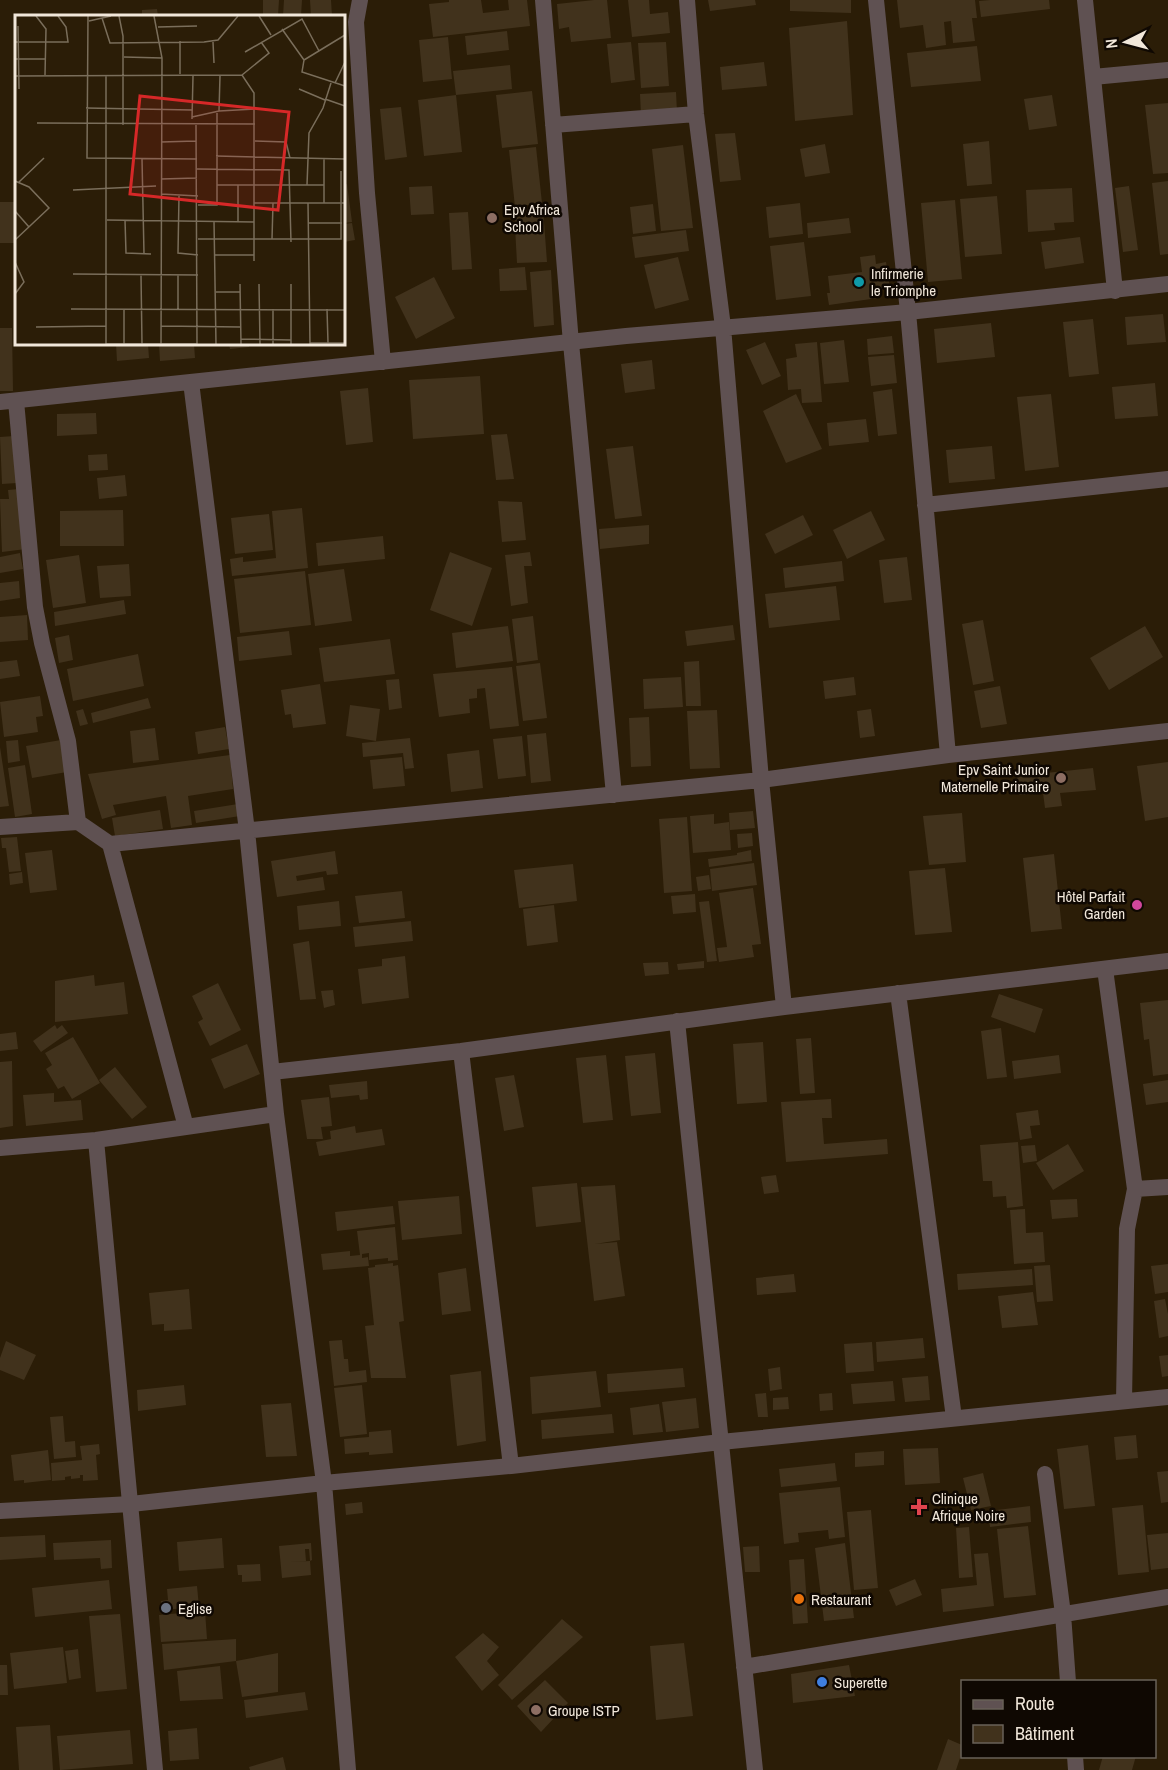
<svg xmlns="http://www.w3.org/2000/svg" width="1168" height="1770" font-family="'Archivo Narrow',sans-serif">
<rect width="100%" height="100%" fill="#2b1d07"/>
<path fill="#41321c" d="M263 0H279L278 16H263Z
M284 0H302L301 16H283Z
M310 0H331L332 16H311Z
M449 0H481L483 13 509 10 508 0H527L530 26 433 37 429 4 449 2Z
M594 0H607L611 38 571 42 569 27 559 29 557 4Z
M628 0H649L650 14 668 12 670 33 632 37Z
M708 0H755L756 5 710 11Z
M790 0H851V13L790 11Z
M897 0H975L977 18H972L975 41 953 43 951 21 944 22 946 45 926 48 923 25 900 28Z
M990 0H1049L1050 9 981 17 979 1Z
M157 9 158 16H142V10Z
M847 21 853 115 795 121 789 28Z
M507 31 509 50 467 55 465 36Z
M448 37 452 79 423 82 419 40Z
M631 42 635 80 611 83 607 44Z
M666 42 669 86 641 88 638 43Z
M977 46 981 81 911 87 907 53Z
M764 62 767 86 722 90 720 67Z
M510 65 512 89 456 95 453 71Z
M532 91 538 144 502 148 496 95Z
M676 92 677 112 641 115 640 94Z
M456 95 462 152 424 156 418 100Z
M1052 95 1057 126 1029 130 1024 99Z
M1168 103V173L1153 174 1145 105Z
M401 107 407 157 385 160 380 109Z
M735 133 741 180 720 182 715 134Z
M989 141 992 184 967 186 963 144Z
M825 144 830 173 805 177 800 149Z
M683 145 693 228 661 231 652 149Z
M536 147 542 203 515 207 509 150Z
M1168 181V254L1160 255 1152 183Z
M347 184 352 222 344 223V185Z
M432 186 434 214 411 215 409 187Z
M1129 186 1138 250 1123 252 1115 188Z
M1072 188 1074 222 1054 223 1055 230 1028 232 1026 190Z
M997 196 1002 254 965 257 960 199Z
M955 200 962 279 928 282 921 203Z
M0 202H14L15 243H0Z
M800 203 803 234 769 238 766 207Z
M653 204 656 231 633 234 630 207Z
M543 208 547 262 517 263 514 209Z
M468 212 472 269 452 270 449 213Z
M849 218 851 233 808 238 807 223Z
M352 223 355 240 344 242V224Z
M686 230 689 251 635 258 632 237Z
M1080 237 1084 263 1045 269 1041 242Z
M804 242 811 296 776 300 770 246Z
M875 255 876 264 886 262 890 288 877 290 878 298 829 305 827 293H830L828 276 862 272 860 257Z
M678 257 689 300 655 309 644 265Z
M525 267 527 290 500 291 499 269Z
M551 270 554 325 534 327 530 272Z
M434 277 455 318 416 339 395 297Z
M1163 314 1166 342 1127 345 1125 317Z
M1093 319 1099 374 1069 377 1063 322Z
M991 323 995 357 937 363 934 329Z
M0 328H12L13 391H0Z
M892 336 894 353 868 355 867 339Z
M844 340 849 382 824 384 820 343Z
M765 342 781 376 762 385 746 350Z
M817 342 822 402 802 403 801 389 788 390 786 359 797 357 795 344Z
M116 344H148L149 358 117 361Z
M159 344H194L195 358 160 361Z
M229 344H249V347L230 349Z
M894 355 897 383 871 386 868 357Z
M652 360 655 389 625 393 621 364Z
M480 376 484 434 413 439 409 380Z
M1155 383 1158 416 1115 419 1112 387Z
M368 388 373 442 346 445 340 391Z
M892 389 897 434 878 436 873 392Z
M796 394 822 449 786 463 763 411Z
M1051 394 1059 467 1025 471 1017 397Z
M96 413 97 434 57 436V414Z
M866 419 869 442 829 446 827 423Z
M507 434 514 479 496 480 491 435Z
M14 436 17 483 2 484 0 437Z
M633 446 642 516 615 519 606 449Z
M992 446 995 479 949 483 946 450Z
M107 454 108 470 89 471 88 455Z
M125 475 127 496 99 499 97 478Z
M19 489 26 549 2 552 0 499H9L8 490Z
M498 501 522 502 526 540 502 542Z
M302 508 308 568 232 576 230 559 243 557V562L276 558 272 511Z
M123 510 124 546H60V511Z
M871 511 885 540 847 559 833 530Z
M269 514 273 550 235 554 231 518Z
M803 515 813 535 775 554 765 534Z
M649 525V544L600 549 599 529Z
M383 536 385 559 318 566 316 543Z
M450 552 492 568 472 626 430 610Z
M530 552 532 566H524L528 603 511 606 505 555Z
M20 553 23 569 0 573V557Z
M79 555 86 603 53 608 46 560Z
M907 557 912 600 884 603 879 560Z
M842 561 844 581 785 588 783 568Z
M129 564 131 596 100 598 97 566Z
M344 569 352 621 315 626 308 574Z
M305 571 311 625 240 633 234 579Z
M19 581 20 598 0 601V583Z
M836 586 840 620 769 628 765 594Z
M124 600 126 614 55 626 54 612Z
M27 615 28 640 0 642V617Z
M533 616 538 660 517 663 512 619Z
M983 620 994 681 973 685 962 624Z
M733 625 735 640 687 646 685 631Z
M508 626 513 661 456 668 452 633Z
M1145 626 1163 657 1109 690 1090 658Z
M289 631 292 655 239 661 237 637Z
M69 635 73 660 59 663 55 638Z
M390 639 395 674 324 682 319 648Z
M138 654 144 686 73 701 67 669Z
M17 660 20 676 0 679V662Z
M699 661 701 706H686L684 662Z
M540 663 547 718 523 721 516 666Z
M512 667 519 726 490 729 485 688 477 689V698L469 699 470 713 439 717 433 674Z
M681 677 683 707 644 709 643 679Z
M854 677 856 695 825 699 823 681Z
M399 679 402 708 389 710 386 680Z
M320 684 326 724 293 728 291 714 285 715 281 690Z
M1000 686 1007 724 981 728 974 691Z
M40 696 43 716 36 717 38 732 4 737 0 702Z
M148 698 151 708 93 723 91 713Z
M350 705 380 709 376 741 346 736Z
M83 709 88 724 80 726 76 711Z
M871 709 875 736 860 738 857 711Z
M717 710 720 768 690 769 687 711Z
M649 717 651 766 631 767 629 718Z
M225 727 229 749 198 754 195 732Z
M155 728 159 760 133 763 130 731Z
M546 733 551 781 531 783 527 735Z
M522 736 526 776 498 779 493 739Z
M410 738 414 768 405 769 403 753 363 757 362 743Z
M18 740 20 761 8 763 6 741Z
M61 740 67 772 32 778 26 746Z
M0 747 9 806 0 807Z
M479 750 483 788 451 792 447 754Z
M230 755 233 789 188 796 192 825 171 828 166 796 113 805 116 815 102 819 88 774Z
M402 757 405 786 373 789 370 760Z
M1168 762V817L1145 821 1137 766Z
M25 765 32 814 15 817 8 768Z
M1093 768 1096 790 1060 793 1062 806 1045 808 1043 793 1019 795 1017 776Z
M238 804 240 816 196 823 194 811Z
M160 810 163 829 115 836 112 818Z
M753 811 755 828 730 830 729 813Z
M962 813 966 862 929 865 923 816Z
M714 814V824L729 822 731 850 693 853 690 816Z
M687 817 692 891 664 893 659 819Z
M752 833 753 846 738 848 737 834Z
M17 837 21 871 9 872 6 848H2L1 838Z
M52 850 57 890 30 893 25 853Z
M751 850 752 861 709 867 708 859 737 855V853Z
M335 851 338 874 327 875 326 871 296 876 297 881 323 877 325 890 277 897 271 861Z
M1054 854 1062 929 1031 932 1023 858Z
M754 863 757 885 712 891 710 869Z
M573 864 577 901 519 908 514 870Z
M945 868 952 932 915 935 909 871Z
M22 872 23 883 10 885 9 874Z
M709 875 711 889 698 891 696 877Z
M753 888 761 944 752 945 754 957 719 962 717 948 727 947 719 893Z
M402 891 405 918 359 923 355 896Z
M695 894 696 912 673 914 671 896Z
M339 901 341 926 299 930 297 906Z
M709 901 717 961 707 962 699 902Z
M554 905 558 942 527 946 523 909Z
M411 921 413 941 355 947 353 927Z
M309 941 316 999 300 1000 293 944Z
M405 956 409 998 362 1004 358 969 382 966V959Z
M704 961V968L678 970 677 964Z
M668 962 669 974 645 976 643 963Z
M94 975 95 986 124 982 128 1014 55 1022V981Z
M218 983 241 1030 210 1046 198 1022 203 1019 192 996Z
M333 990 335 1005 324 1008 321 991Z
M999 994 1043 1009 1035 1033 991 1017Z
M1168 1000V1074L1153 1076 1149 1039 1144 1040 1140 1003Z
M55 1025 57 1029 62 1025 68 1033 41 1052 33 1041Z
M1001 1028 1007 1077 987 1079 981 1031Z
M16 1032 18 1049 0 1051V1034Z
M73 1037 100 1083 72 1099 64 1086 58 1089 46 1069 52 1065 45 1053Z
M811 1038 815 1093 800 1094 796 1039Z
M763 1042 767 1102 737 1104 733 1044Z
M247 1044 260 1074 224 1089 211 1059Z
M655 1053 661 1113 631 1116 625 1056Z
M606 1055 613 1120 583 1123 576 1058Z
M1059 1055 1061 1073 1014 1079 1012 1061Z
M12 1061 13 1126 0 1128V1062Z
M115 1067 147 1107 132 1119 99 1080Z
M514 1075 524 1127 504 1131 495 1078Z
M1168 1080V1102L1146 1105 1143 1084Z
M367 1081 368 1099 360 1100 359 1095 331 1098 329 1085Z
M54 1093V1102L81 1100 83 1120 26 1126 23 1095Z
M329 1097 332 1126 321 1127 323 1139H307L301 1100Z
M831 1099 832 1118H822L824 1144 887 1139 888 1154 786 1162 781 1102Z
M1038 1110 1040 1125 1030 1126 1032 1138 1020 1140 1016 1113Z
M355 1126 356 1133 382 1129 385 1145 319 1156 316 1142 331 1139 330 1131Z
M1018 1142 1023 1206 1007 1208 1006 1196 993 1197 992 1181H983L980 1145Z
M1068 1144 1084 1171 1053 1190 1036 1163Z
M1035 1145 1037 1161 1023 1163 1021 1146Z
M776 1175 779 1192 764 1194 761 1177Z
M577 1183 581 1222 536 1227 532 1187Z
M615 1185 620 1240 595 1244 617 1242 625 1296 594 1301 581 1187Z
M459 1196 462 1234 402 1240 398 1201Z
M1077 1199 1078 1217 1052 1219 1050 1200Z
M393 1206 395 1224 337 1231 335 1212Z
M1025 1209 1026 1233 1043 1232 1045 1262 1014 1264 1010 1210Z
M395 1227 398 1260 388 1261V1258L369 1260V1253L362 1254V1258L368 1257 369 1266 323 1270 321 1254 350 1251V1256L360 1255 357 1231Z
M393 1263V1266L398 1265 404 1321 399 1322 406 1378H371L365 1326 374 1325 368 1268 375 1267V1265Z
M1168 1264V1292L1155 1294 1151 1266Z
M1050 1265 1053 1301 1037 1302 1034 1266Z
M466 1268 471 1311 442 1315 438 1273Z
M1032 1269 1033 1285 958 1290 957 1274Z
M794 1274 796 1292 757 1295 756 1278Z
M189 1289 192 1329 164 1331V1324L152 1325 149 1293Z
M1033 1292 1038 1325 1002 1328 998 1296Z
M1165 1299 1168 1314V1336L1159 1338 1154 1301Z
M923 1338 925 1358 877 1362 876 1342Z
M342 1340 344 1359H348L349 1372 366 1370 367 1382 334 1386 329 1341Z
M6 1341 36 1355 24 1380 0 1370V1358Z
M872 1342 874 1371 846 1373 844 1344Z
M1168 1355V1376L1162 1377 1159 1356Z
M780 1367 782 1389 770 1391 768 1369Z
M683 1368 685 1387 608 1393 607 1374Z
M481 1371 486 1441 457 1446 450 1375Z
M596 1371 601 1407 532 1414 530 1377Z
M928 1376 930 1400 905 1402 902 1378Z
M893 1381 895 1401 853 1404 851 1384Z
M184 1385 186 1405 138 1411 137 1390Z
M362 1385 367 1434 340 1437 334 1388Z
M766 1393 768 1417H758L755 1394Z
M832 1393 833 1410 820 1411 819 1394Z
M788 1397 789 1409 773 1410V1398Z
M696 1398 699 1428 666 1432 662 1402Z
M291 1403 297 1456 266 1457 261 1405Z
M659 1404 663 1432 633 1435 630 1408Z
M612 1414 614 1433 542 1439 541 1420Z
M63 1416 65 1442 75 1441 76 1457 54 1459 50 1417Z
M391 1430 393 1453 369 1455V1452L345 1454 344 1439 369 1437V1432Z
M1136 1435 1138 1458 1116 1460 1114 1437Z
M99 1444 100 1454 96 1455 98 1480 83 1481V1475H80V1478L71 1479V1476L65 1477V1480L52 1481 51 1463 82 1460 80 1446Z
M1088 1445 1095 1506 1064 1509 1057 1449Z
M938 1448 940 1483 905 1485 903 1449Z
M48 1450 51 1480 24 1483V1480L14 1481 11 1455Z
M884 1451V1465L855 1467V1453Z
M835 1463 837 1481 781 1487 779 1469Z
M1168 1471V1502L1161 1503 1157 1472Z
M983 1473 991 1506 971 1510 963 1478Z
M840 1487 845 1537 829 1539 828 1530 798 1533 799 1542 784 1544 779 1493Z
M362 1502 363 1513 346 1515 345 1504Z
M1143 1505 1149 1572 1118 1575 1112 1508Z
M1030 1506 1031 1522 990 1527 988 1511Z
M871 1510 878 1588 854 1590 847 1512Z
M1028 1526 1036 1595 1004 1598 997 1529Z
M969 1527 973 1577 959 1578 956 1528Z
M1168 1533V1568L1151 1570 1147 1535Z
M45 1535 46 1557 0 1560V1537Z
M222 1538 224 1568 179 1571 177 1542Z
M111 1540 112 1568 101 1569 100 1558 54 1560 53 1543Z
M311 1543 312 1560 310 1561 309 1549H305L306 1561 288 1562 310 1561 311 1575 282 1578 279 1546Z
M845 1543 854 1618 824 1621 815 1548Z
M759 1546 760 1572H745L743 1547Z
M988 1553 994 1606 943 1612 941 1589 977 1585 974 1554Z
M804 1559 808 1623 793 1624 789 1560Z
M260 1564 261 1581 242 1582V1575H238L237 1565Z
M915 1579 922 1595 896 1606 889 1590Z
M109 1580 112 1609 35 1617 32 1588Z
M197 1586 199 1607 162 1610 161 1601 168 1600 167 1589Z
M205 1611 207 1639 161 1642 159 1615Z
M120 1614 127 1689 96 1692 89 1616Z
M562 1619 583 1637 512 1700 498 1685Z
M483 1633 499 1647 487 1661 499 1675 482 1691 455 1657Z
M236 1639V1661L164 1670 162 1644Z
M684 1643 693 1716 656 1720 650 1646Z
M63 1647 67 1683 14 1689 10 1653Z
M78 1649 81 1678 69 1680 65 1651Z
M278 1653V1692L242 1697 236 1661Z
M0 1665H7L8 1695H0Z
M849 1665 855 1696 793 1703 791 1674Z
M220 1666 223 1699 180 1701 177 1671Z
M545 1680 568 1703 541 1732 517 1706Z
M305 1692 308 1710 246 1718 244 1700Z
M50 1725 53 1770H19L16 1727Z
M197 1728 199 1759 170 1761 168 1731Z
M130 1730 133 1764 60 1770 57 1736Z
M948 1739 962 1745V1752L956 1770H937Z
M1103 1756H1136L1132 1770H1099Z
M283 1757 286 1770H250L249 1767Z"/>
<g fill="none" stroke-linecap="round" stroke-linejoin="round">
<path stroke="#5f5152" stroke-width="16" d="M360 0 356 22 367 193 383 362
M543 0 571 343 614 795
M687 0 696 114 723 327 761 780 784 1007
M876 0 908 312 948 755
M1085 0 1115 291
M1093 77 1168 70
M553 125 696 114
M191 382 247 831 276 1114 324 1483 348 1770
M16 401 35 607 42 643 68 741 78 822 110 844 186 1127
M0 402 626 336 908 312 1168 284
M925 505 1168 479
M0 827 78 822
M110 844 761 780 948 755 1168 731
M1105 969 1135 1189 1127 1229 1124 1401
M898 993 954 1418
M677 1021 755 1770
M461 1051 511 1466
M272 1072 461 1051 784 1007 1168 961
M96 1140 155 1770
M0 1148 96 1140 276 1114
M1135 1189 1168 1187
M1045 1474 1063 1614 1068 1682
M0 1511 131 1504 324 1483 511 1466 721 1442 1168 1397
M744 1667 1168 1597
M1075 1756 1076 1770"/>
</g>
<g fill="#8d6e63" stroke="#0f0802" stroke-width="2">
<circle cx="492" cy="218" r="6"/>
<circle cx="1061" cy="778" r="6"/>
<circle cx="536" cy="1710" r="6"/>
</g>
<circle fill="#0f9aa8" stroke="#0f0802" stroke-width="2" cx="859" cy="282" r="6"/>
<circle fill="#d1479c" stroke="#0f0802" stroke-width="2" cx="1137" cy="905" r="6"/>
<path fill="#e0444e" stroke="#0f0802" stroke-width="2" d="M916 1498h6v6h6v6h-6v6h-6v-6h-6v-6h6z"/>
<circle fill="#e8710a" stroke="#0f0802" stroke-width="2" cx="799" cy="1599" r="6"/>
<circle fill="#6b7280" stroke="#0f0802" stroke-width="2" cx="166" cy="1608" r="6"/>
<circle fill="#3f7fe0" stroke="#0f0802" stroke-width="2" cx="822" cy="1682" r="6"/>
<g text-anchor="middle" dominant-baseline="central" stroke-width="5" stroke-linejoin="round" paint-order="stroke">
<g font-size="15" fill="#f1e7da" stroke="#0f0802" text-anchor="start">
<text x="504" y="209">Epv Africa<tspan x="504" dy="17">School</tspan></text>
<text x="871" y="273">Infirmerie<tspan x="871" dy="17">le Triomphe</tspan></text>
<text x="1049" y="769" text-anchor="end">Epv Saint Junior<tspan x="1049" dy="17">Maternelle Primaire</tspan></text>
<text x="1125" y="896" text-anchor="end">Hôtel Parfait<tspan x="1125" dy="17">Garden</tspan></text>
<text x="932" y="1498">Clinique<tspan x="932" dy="17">Afrique Noire</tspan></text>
<text x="811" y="1599">Restaurant</text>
<text x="178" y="1608">Eglise</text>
<text x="834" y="1682">Superette</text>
<text x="548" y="1710">Groupe ISTP</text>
</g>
</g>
<g transform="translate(15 15)">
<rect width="330" height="330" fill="#2b1d07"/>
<path fill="none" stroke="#7a6e5b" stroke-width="1.5" d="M21 1 31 14 30 60M73 1 72 143 182 144M104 1 108 21V110M139 1 147 43 146 329M244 1 256 20M87 3 95 28 189 27 203 25 223 1M74 6 96 1M3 11 4 74M143 12 182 11M267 14 289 45 287 57 330 71M165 26V59M0 27H53L51 12 43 1M198 27 199 48M230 37 287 4 304 36M109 42 147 43M0 44H31M289 45 330 20M227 60 254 38 246 27M0 61 227 60 239 78V207L92 205M320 68 330 47M284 74 310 85M310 84 330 91M71 93 177 95M204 96 205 61M177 102 204 96 240 94M177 104 178 61M22 108 240 109M181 110 182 329M240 126 271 127 275 143M146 127 181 126M201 141 330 144M127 144 129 239M182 154 274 155 276 227M146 164 182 163M0 166 14 172 34 193 0 225M4 167 29 143M202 170H309M223 170V207M292 170 294 118 308 93 316 68M58 175 141 171M146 179 183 181M164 181 163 238 183 240M239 188H330M293 188 295 329M309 188V144M183 190H202V98M0 196 14 212M110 205 111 238 136 239M199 206 201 329M293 208H327M183 224H326V156M257 224 258 188M200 240H239M239 246V207M0 247 9 267 0 279M58 259 183 260M126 260 127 329M163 260V294M225 269 226 329M244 269 245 329M276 269V329M201 277H225M56 294 330 295M109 294V329M258 294V329M312 294 313 328M146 311 226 312M21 312 91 311M226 324 276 325M295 328H330M91 329V60M91 329H182"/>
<path fill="#d62828" fill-opacity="0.15" stroke="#d62828" stroke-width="3" d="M125 81 274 97 263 195 115 179Z"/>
<rect width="330" height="330" fill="none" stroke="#f1e7da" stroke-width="3"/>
</g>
<rect x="961" y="1680" width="195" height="78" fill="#0f0802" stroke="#696158" stroke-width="1.5"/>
<rect x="973" y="1700" width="30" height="9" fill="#5f5152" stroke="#696158" stroke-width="1.5"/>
<text x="1015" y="1710" font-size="18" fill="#f1e7da">Route</text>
<rect x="973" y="1725" width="30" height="18" fill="#41321c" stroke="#696158" stroke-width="1.5"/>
<text x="1015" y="1740" font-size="18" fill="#f1e7da">Bâtiment</text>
<g transform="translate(1126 42) rotate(264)" stroke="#0f0802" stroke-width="4.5" paint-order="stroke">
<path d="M0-4.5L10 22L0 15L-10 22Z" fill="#f1e7da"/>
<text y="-9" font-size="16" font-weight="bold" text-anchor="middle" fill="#f1e7da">N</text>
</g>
</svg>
